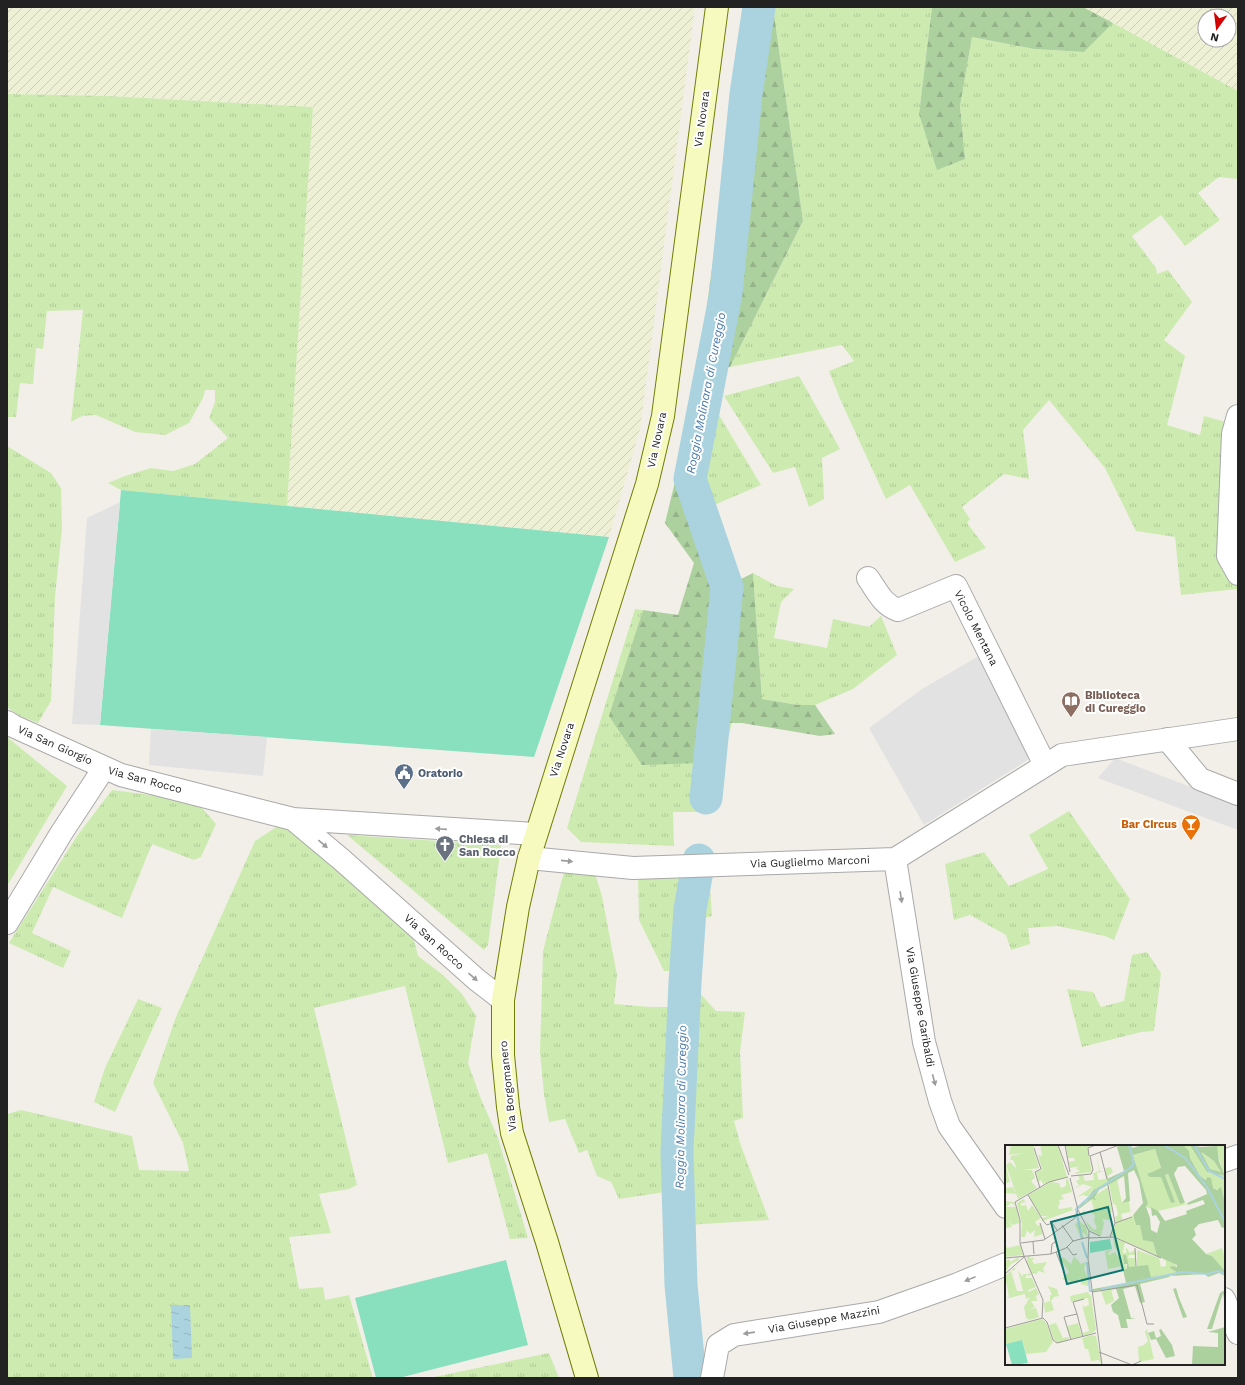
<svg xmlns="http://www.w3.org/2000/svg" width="1245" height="1385" font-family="'Work Sans',sans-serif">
<defs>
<pattern id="farmland-furrows" width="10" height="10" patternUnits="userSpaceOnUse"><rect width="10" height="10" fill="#eef0d5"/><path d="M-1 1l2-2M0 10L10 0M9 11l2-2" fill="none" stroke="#ccceb7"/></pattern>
<pattern id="grass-tufts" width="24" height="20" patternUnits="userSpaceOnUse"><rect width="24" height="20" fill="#cdebb0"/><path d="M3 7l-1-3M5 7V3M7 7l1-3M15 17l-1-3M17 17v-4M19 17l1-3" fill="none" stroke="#b0c997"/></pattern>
<pattern id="forest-firs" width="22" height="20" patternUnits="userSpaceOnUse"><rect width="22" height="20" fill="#add19e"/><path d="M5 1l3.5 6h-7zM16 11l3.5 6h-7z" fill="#95b388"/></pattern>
<pattern id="water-ripples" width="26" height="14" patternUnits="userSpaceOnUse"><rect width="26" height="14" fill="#aad3df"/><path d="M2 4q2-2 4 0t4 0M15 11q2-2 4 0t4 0" fill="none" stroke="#92b5bf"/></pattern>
</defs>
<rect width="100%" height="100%" fill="#f2efe9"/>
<path fill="url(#farmland-furrows)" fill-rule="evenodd" d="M7 7H695L640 429 609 537 287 506 313 107 107 96 7 94Z
M1083 7H1238V91L1113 23ZM1205 16H1229V40H1205Z"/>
<path fill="url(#grass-tufts)" d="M773 7H932L919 114 965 159 960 106 972 37 1034 49 1084 52 1113 23 1238 91V179L1219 177 1198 193 1220 220 1185 246 1161 215 1132 236 1156 268 1157 274 1168 270 1192 302 1164 340 1185 356 1167 425 1200 435 1204 416 1237 425 1238 589 1181 595 1175 537 1136 531 1105 468 1049 400 1023 430 1029 479 1004 474 962 507 970 519 967 523 986 548 955 562 910 485 886 499 840 399 829 371 854 361 842 345 730 367 803 221Z
M7 94 107 96 313 107 287 506 121 490 108 483 125 476 151 468 173 471 195 464 228 438 209 418 215 402V390H205L203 398 189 423 165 435 135 432 96 415 82 416 71 422 83 310 47 311 43 349 36 348 33 384 20 383 16 417H7Z
M799 376 840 449 822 458 824 499 809 507 795 467 773 473 724 396Z
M710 400 761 485 707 508 700 472Z
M7 446 51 473 61 488 62 529 55 597 51 701 38 723 20 716 7 707Z
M753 573 777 586 794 589 781 602 774 638 827 648 833 619 869 627 881 616 897 655 853 689 815 705H798L762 699Z
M635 609 643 610 610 716 710 723H732L724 754 715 812H673L674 846 581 842 567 828Z
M7 737 67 786 7 886Z
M112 790 196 801 216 824 201 857 194 860 152 844 122 918 53 887 32 933 71 951 63 968 9 943 77 836Z
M1069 811 1130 899 1114 940 1105 936 1058 926 1028 928 1030 944 1011 950 1006 935 970 915 954 920 945 864 984 852 1009 886 1048 869 1029 835Z
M281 824 311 845 413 936 418 956 443 975 462 994 476 1016 468 1063 481 1099 498 1138 528 1238 510 1239 487 1153 448 1163 405 986 314 1008 357 1185 349 1189 319 1194 331 1233 289 1237 299 1289 323 1287 325 1300 349 1295 373 1378H7V1269H8L7 1114 21 1110 132 1136 139 1170 189 1171 183 1143 153 1083 176 1017 255 841Z
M347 835 501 845 488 945 484 950Z
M564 872 595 874 602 896 617 975 614 1004 650 1007H690L682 971H664L639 920 638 874H709L712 916 701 919 698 991 716 1011 745 1012 740 1052 743 1118 734 1121 741 1146 769 1220 687 1225 686 1246 666 1249 665 1192 619 1199 611 1182 597 1176 587 1150 579 1153 565 1119 549 1122 544 1094 540 1052 543 951Z
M1147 952 1161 973 1154 1031 1141 1032 1082 1047 1067 989 1093 992 1101 1007 1124 1001 1132 955Z
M138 999 162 1008 115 1112 94 1102 105 1068Z
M549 1353 559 1378H429Z
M702 1353 700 1378H686L685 1354Z"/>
<path fill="url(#forest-firs)" d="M746 7H773L803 221 730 367 698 375Z
M932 7H1083L1113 23 1084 52 1034 49 972 37 960 106 965 159 937 170 919 114Z
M695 399 710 400 700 472 707 508 739 580 753 573 762 699 798 705H815L835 734 820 736 742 723H710L699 763 642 765 609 716 643 610 678 615 694 563 665 523Z"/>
<path fill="#88e0be" d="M121 490 609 537 534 757 100 725Z
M506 1260 528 1345 399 1378H376L355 1298Z"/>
<path fill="#e2e2e2" d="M120 502 100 725 72 724 87 518Z
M984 653 1034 756 924 825 869 728 922 689Z
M151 729 267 737 263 776 149 765Z
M1115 758 1238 805V830L1098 778Z"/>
<path fill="url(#water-ripples)" d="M171 1305H190L192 1358 173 1359Z"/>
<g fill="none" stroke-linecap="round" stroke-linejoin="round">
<path stroke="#aad3df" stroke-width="33" d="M706 798 727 587 690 479 726 293 746 94 759 7
M690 1378 681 1285 677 1152 685 983 690 909 699 860"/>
<defs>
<path id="minor" d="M1238 416 1233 434 1228 556 1238 574
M868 578C877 591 883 605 898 610L956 586 1045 765
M7 722 13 726 121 775 293 819 535 834
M1167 739 1200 779 1238 794
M293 819 342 860 477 980 503 1000
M529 858 633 868 895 859 1062 755 1238 729
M895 859 924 1042 940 1101 949 1126 1006 1207
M7 923 62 832 104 768
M1224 1161 1238 1156
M1224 1299 1238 1333
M712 1378 718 1345 734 1335 879 1312 958 1284 1006 1264"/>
<path id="secondary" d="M587 1378 547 1242 512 1133 508 1107 503 1055V1000L518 907 529 858 647 484 663 416 717 7"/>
</defs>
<use href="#minor" stroke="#a9a9a9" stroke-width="24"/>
<use href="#secondary" stroke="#707d05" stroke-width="24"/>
<use href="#minor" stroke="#fff" stroke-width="22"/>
<use href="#secondary" stroke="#f7fabf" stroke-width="22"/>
</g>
<defs><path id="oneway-solid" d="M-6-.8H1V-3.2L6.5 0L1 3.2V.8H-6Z"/></defs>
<g fill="#9c9c9c">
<use href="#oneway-solid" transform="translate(441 829) rotate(-176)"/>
<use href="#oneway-solid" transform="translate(323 844) rotate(40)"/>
<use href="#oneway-solid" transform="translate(567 861) rotate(6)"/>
<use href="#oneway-solid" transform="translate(901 897) rotate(81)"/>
<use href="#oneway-solid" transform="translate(473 977) rotate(41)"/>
<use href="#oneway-solid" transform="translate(934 1080) rotate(75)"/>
<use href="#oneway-solid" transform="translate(970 1279) rotate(158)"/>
<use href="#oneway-solid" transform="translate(749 1333) rotate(172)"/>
</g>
<defs>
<symbol id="library-pin" viewBox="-11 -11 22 30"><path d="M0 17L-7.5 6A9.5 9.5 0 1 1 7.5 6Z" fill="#8d6e63" stroke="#fff"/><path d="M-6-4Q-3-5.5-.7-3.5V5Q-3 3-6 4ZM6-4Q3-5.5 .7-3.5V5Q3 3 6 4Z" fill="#fff"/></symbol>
<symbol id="civic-pin" viewBox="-11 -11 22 30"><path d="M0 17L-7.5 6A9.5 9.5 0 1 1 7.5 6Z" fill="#5c6f8a" stroke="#fff"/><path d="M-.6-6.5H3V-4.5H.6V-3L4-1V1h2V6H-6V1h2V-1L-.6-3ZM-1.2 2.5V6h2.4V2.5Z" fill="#fff"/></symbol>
<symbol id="bar-pin" viewBox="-11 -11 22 30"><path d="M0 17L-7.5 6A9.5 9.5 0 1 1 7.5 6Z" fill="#e8710a" stroke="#fff"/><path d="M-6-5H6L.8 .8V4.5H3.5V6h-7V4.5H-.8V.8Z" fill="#fff"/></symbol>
<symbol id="church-pin" viewBox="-11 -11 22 30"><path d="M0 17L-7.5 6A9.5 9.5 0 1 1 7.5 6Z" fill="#6b7280" stroke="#fff"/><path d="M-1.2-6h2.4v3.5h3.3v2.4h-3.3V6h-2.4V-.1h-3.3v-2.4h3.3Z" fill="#fff"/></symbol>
</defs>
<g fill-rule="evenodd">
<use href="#library-pin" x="1060" y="690" width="22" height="30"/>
<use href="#civic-pin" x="393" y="762" width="22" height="30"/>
<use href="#bar-pin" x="1180" y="813" width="22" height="30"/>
<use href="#church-pin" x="434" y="834" width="22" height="30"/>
</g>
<g text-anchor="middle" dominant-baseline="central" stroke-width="4" stroke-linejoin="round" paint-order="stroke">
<g font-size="11" fill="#222" stroke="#fff">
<text transform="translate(702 119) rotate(-82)">Via Novara</text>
<text transform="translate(657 440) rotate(-78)">Via Novara</text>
<text transform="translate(976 628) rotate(63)">Vicolo Mentana</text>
<text transform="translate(55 745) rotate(24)">Via San Giorgio</text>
<text transform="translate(562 750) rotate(-72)">Via Novara</text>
<text transform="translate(145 780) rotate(15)">Via San Rocco</text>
<text transform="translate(810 862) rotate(-2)">Via Guglielmo Marconi</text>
<text transform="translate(434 942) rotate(42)">Via San Rocco</text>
<text transform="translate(920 1007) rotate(80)">Via Giuseppe Garibaldi</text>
<text transform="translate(508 1086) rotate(-96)">Via Borgomanero</text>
<text transform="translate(824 1320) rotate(-10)">Via Giuseppe Mazzini</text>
</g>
<g font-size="11" font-weight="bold" fill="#785e54" stroke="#fff" text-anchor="start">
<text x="1085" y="695">Biblioteca<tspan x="1085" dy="13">di Cureggio</tspan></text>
</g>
<g font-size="11" font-weight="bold" fill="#4e5e75" stroke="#fff" text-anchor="start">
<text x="418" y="773">Oratorio</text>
</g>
<g font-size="11" font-weight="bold" fill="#c56008" stroke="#fff" text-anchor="end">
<text x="1177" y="824">Bar Circus</text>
</g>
<g font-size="11" font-weight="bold" fill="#5b616d" stroke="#fff" text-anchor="start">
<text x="459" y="839">Chiesa di<tspan x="459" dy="13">San Rocco</tspan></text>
</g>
<g font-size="12" font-style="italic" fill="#4a7aab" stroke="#fff">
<text transform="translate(706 393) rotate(-79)">Roggia Molinara di Cureggio</text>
<text transform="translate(681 1107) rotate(-89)">Roggia Molinara di Cureggio</text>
</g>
</g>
<g transform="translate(1005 1145)">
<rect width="220" height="220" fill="#f2efe9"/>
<path d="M6 0H53L62 32 38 39 36 35 33 37 31 27 37 25 33 10 37 11 36 5H32L36 4 35 0 28 2 34 23 18 25H27L30 33 26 36 32 43 13 54 1 20 5 17 12 24 8 15H5L6 11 19 8 4 10ZM61 0H89L83 2V7L87 27 68 29 75 26 71 23 76 21 65 23 64 17 70 16 69 13H63ZM178 0H185L189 4 202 27 220 31V58L217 55V46L208 43 205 37 195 31ZM211 0H220V29L217 24ZM150 4 156 24 146 27 145 32H156L170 57 160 30 163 29 175 59H183L153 66 141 62 143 58 128 10ZM195 7 209 16 216 27 205 24ZM91 9 95 26H99L92 28 93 35 101 34 100 23 106 22 108 27 103 31V37L89 47 87 44 84 52 78 50 72 52 87 42 78 39 69 44 74 40 71 36 75 34 73 31 78 30 80 36 89 35 88 29 84 30 94 26ZM0 18 5 37 1 38V43L8 42 11 49 1 48V55H0ZM61 34H63L67 47 56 50 59 54 54 55 55 59 53 61 54 64 67 62 68 65 38 76 37 73 43 71H36L23 50 46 37 54 38 56 43 61 41ZM112 34 117 58 124 56 126 71 125 67 116 69 118 75 111 77 110 72 113 70 111 60 108 59 104 39ZM103 42 107 67 104 68 105 75 97 74 99 78 96 91 85 85 80 75 89 85 92 83 89 76 90 70 85 67 78 70 77 68 79 65 80 67 89 65 86 54H91V50ZM18 54 21 57 16 58V61L21 60 23 66 27 60 36 73 30 77 33 81 35 79 38 89 29 92 30 85 25 89 22 85 20 92H16L17 79 12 58ZM0 56 9 57 10 61 6 58 1 62H11L15 78 7 80 4 75 7 82 0 83ZM128 71 131 80H135L142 95 148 97 152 111 106 90 111 78ZM74 76 81 81 83 92 77 87 79 93 76 94 70 79ZM108 93 120 97 118 108H121V102L125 108 130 105V110H124L123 113H130L131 122H124L118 110 122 124 118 125 117 121 103 124 100 106 108 105 103 108 104 110 110 107 113 112V105L110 104ZM0 96 2 103 15 100 18 110 0 112ZM217 103 220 114V126L207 111 201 109ZM132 105 154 113 156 122 161 121V116L156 113 168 118 172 121 167 124 173 128 164 132 163 130 146 132 132 122ZM25 110V113H30L27 115 29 119 42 117 38 124 40 128 33 126 32 129H27L22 117V112ZM69 111 76 119 81 117 79 124 84 135 83 141 76 139 75 131 74 135 67 137 57 134 64 127 55 113 58 112 66 119ZM13 112 14 115 6 119 0 128V116L4 114 6 117ZM10 122V125L6 126 12 146H18L13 126 18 132V129H24V126L26 131 22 130 20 133H27L31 142 23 145 24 147 31 143 34 149 31 151 32 156H26L30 162 25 164 31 163 34 172 31 173 20 176 24 174 21 173 19 162 25 152 21 154 20 149 0 154 4 152 0 131ZM43 141 52 144 54 151 49 152 46 156 49 165 40 168 39 158 45 156V150H47ZM106 144 109 156 101 160 96 146ZM83 147 86 151 91 184 89 187 79 191 78 188 84 186 77 160 79 162 84 160 83 153 66 157 65 151ZM37 174 41 177 48 197 41 207 21 209 17 195 1 199 0 184ZM51 178 58 193 63 192 64 195 53 198 49 195 44 180ZM73 178 77 191 66 194 62 181ZM142 184 149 214 134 217 133 202 139 200 143 196 140 187ZM87 190 91 191 97 220 94 215 86 216 83 204H80L77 193Z" fill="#cdebb0"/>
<path d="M116 0H126L127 3 137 0H178L184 6 185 13 195 31 201 35 202 32 206 33 208 43 212 45 216 42 220 58V82L217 83 213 75 194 79 189 84 191 90 187 94 201 109 207 111 220 126V131L214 128 203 132 200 129 166 131 173 128 165 123 166 121 172 122V120L152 111 148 97 138 95 135 80H131L128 70 138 58 134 36 129 25 123 28 125 56 117 58 121 53 119 31 94 45 90 52 91 55 87 54 74 64V61L82 56 87 46 103 37 102 34 119 26 112 2ZM150 4 156 23 142 29 145 32H156L166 58 170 57 160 30 163 29 175 59 180 58 169 29 173 22 180 21 201 45 202 49 182 58 183 60 198 55 200 59 181 66 182 69 160 76 153 66 146 62 147 71 151 70 155 77 152 88 146 85 145 73 141 62 143 58 128 10ZM185 0 195 2 212 1 214 16 220 31 202 27ZM196 7 209 16 216 27 205 24ZM118 110H121L124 122 143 120 146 132 164 130V132L135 139 140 157 135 158 130 141 118 144 126 173 131 174H121L123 183H116L113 170 108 167 106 160 114 153 111 144 88 146V144L121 138 118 125 122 124V119H119ZM171 143 174 153 182 172 178 173 168 144ZM220 145V162L218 148 207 184H202L215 148ZM220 182V220H187L188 201 213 202V188L203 187ZM156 184 167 200 170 211 161 213 151 194 146 195 143 188 149 186 151 193 156 191 154 185Z" fill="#add19e" fill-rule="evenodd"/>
<path d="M105 94 107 104 85 108V97ZM17 195 23 218 7 220 1 199Z" fill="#88e0be"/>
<path fill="none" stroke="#aad3df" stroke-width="2" d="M159 0 180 13 202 42 220 77M189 0 204 26 220 34M77 94 71 64 92 45 125 23 129 19 124 0M77 97 82 113M82 117 85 146H88M96 144 177 127 202 129 213 126 220 129"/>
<path fill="none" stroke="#9f9d99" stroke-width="1" d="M53 0 64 30M60 0 65 27M29 3 36 24 30 27 35 43M95 7 102 34M84 11 83 3 91 0M66 31 86 29 88 25 85 11 114 0M65 33 73 65 84 86 83 114 97 220M103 40 110 78M23 50 39 77 42 80 47 78 52 85M10 57 15 75V98L19 111 38 155 37 173M10 57 44 37 63 32M35 78 40 94M57 80 68 96M84 86 95 91M105 92 110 78 127 72M84 93 109 92 156 113M28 97 29 109M16 98 39 95 70 73 73 65M62 102 68 110 72 109M130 103 131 121M51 107 57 122M46 109 47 99 50 97M0 113 46 109 61 103 68 96 84 92M0 129 19 112M87 147 132 140 142 179H149M72 169 68 157 79 154M0 183 38 173 42 177 48 195 52 198 91 188M66 195 59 172 72 169 78 192M94 207 127 220 136 216"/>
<path fill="#0f766e" fill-opacity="0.15" stroke="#0f766e" stroke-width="2" d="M103 62 118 125 62 139 46 77Z"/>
<rect width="220" height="220" fill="none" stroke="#222" stroke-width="2"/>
</g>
<rect width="1245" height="1385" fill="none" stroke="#222222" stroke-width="16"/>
<g transform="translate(1217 28) rotate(194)"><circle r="19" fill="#ffffff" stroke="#a7a7a7"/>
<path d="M0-3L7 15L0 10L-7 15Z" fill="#d40000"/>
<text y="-6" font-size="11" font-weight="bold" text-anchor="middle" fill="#222222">N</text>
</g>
</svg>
